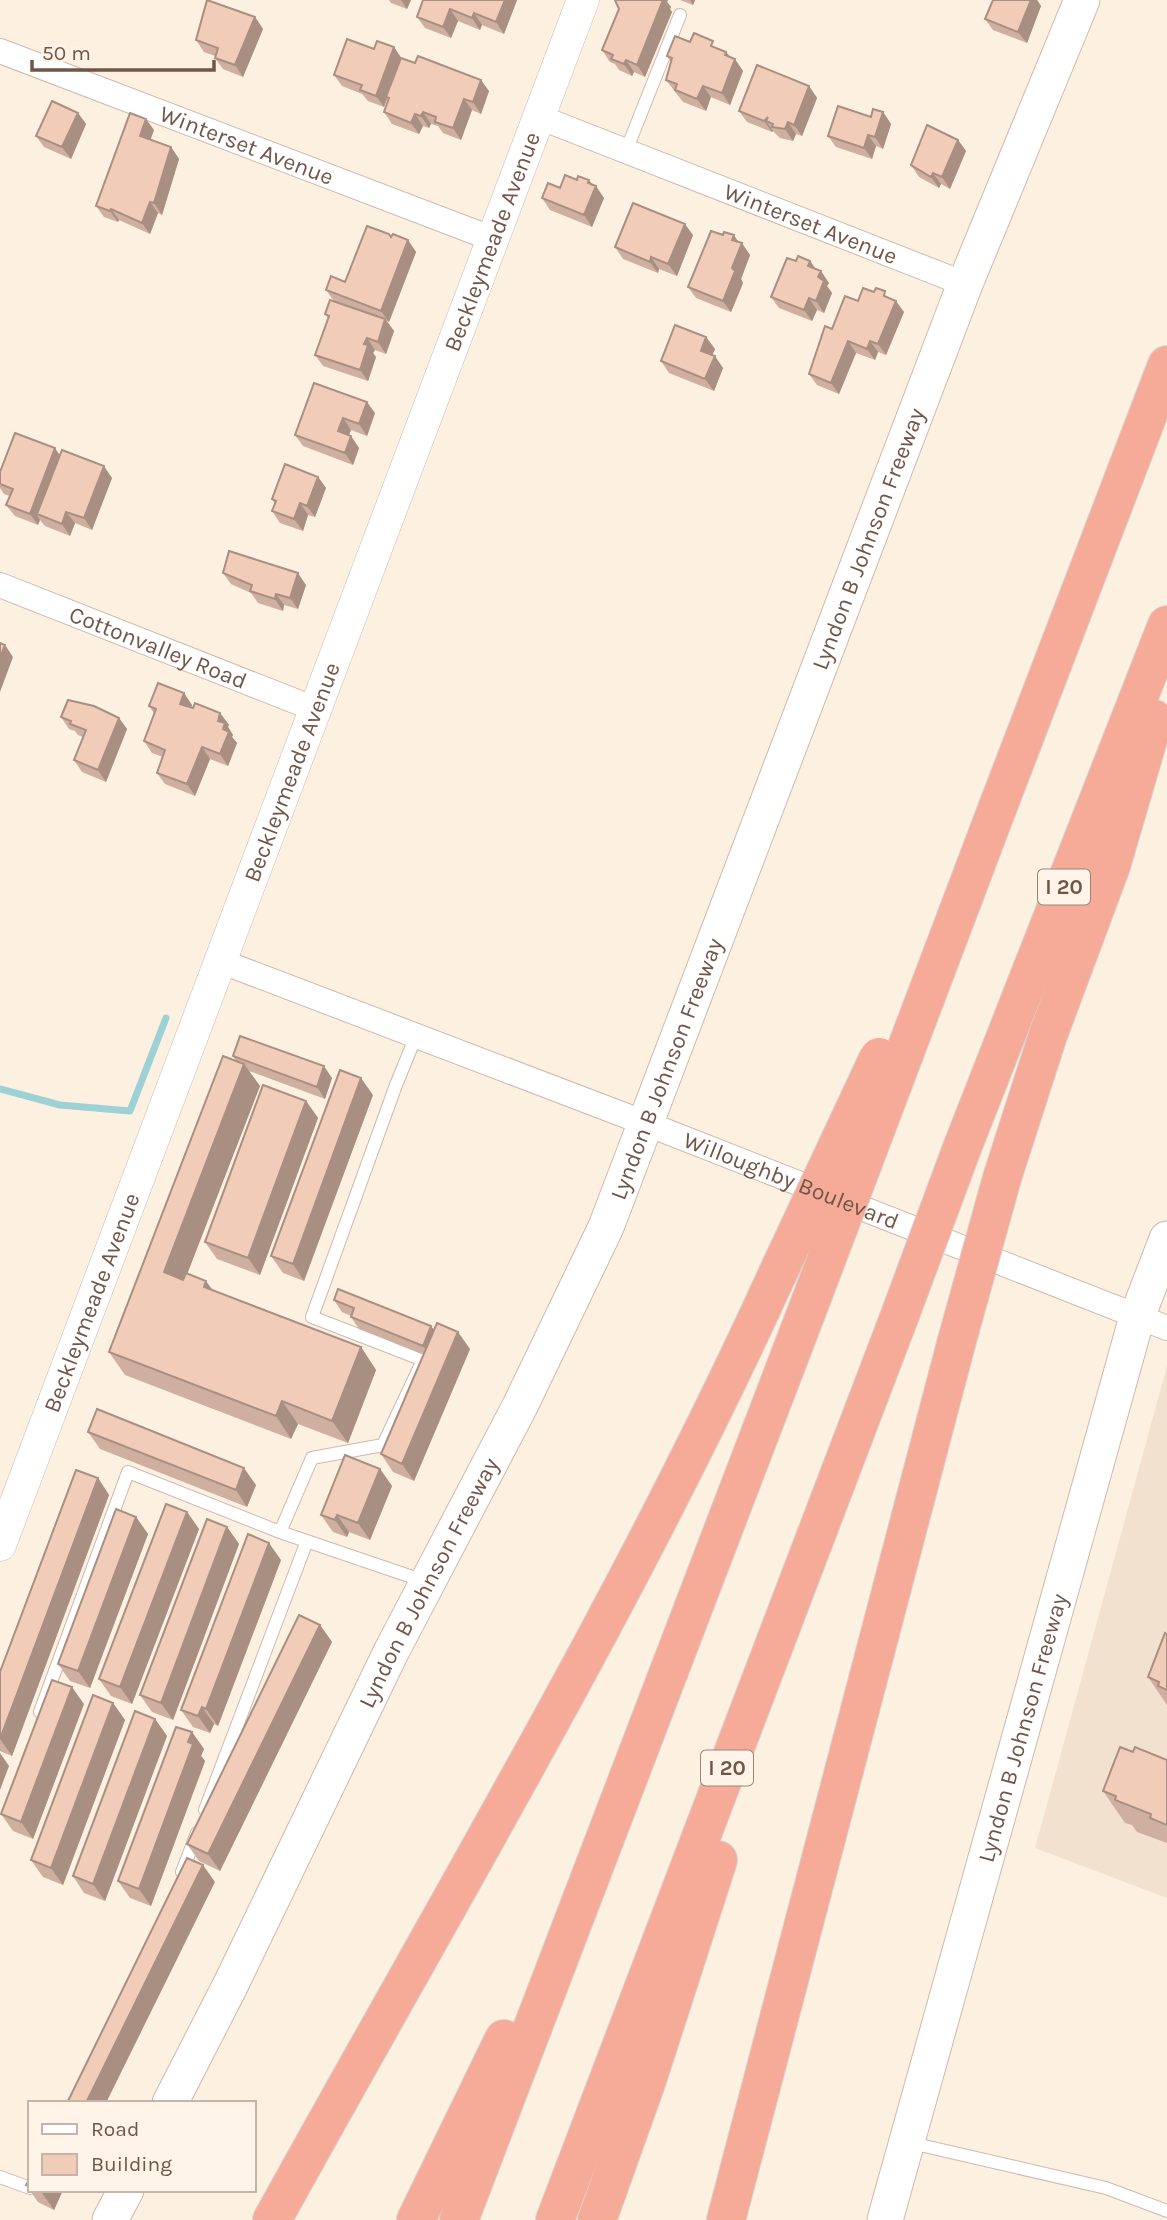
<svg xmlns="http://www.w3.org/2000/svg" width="1167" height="2220" font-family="Karla,sans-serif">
<rect width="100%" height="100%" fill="#fcf0e1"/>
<path fill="#f3e1d0" d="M1167 1366V1898L1035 1848Z"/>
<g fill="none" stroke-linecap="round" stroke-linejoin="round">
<path stroke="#9dd1d6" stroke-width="7" d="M0 1089 60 1105 130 1111 166 1018"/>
<defs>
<path id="service" d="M626 151 680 15
M416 1036 396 1085 312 1317 423 1360 383 1445 312 1458 280 1532 424 1581
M40 1712 128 1472 280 1532
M205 1810 307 1541
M182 1872 197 1833
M907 2142 1106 2188 1167 2211
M0 2177 30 2188"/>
<g id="minor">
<path id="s1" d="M0 51 493 239"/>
<path id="s2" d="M539 117 965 284"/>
<path id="s3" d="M0 585 315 709"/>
<path id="s4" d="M220 961 645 1123 1167 1328"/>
</g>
<g id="tertiary">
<path id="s5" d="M0 1545 583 0"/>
</g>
<g id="secondary">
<path id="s6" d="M170 2103 230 1986 391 1652 520 1406 606 1227 965 284 1082 0"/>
<path d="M110 2220 126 2190"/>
<path id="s7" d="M885 2220 1137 1317 1167 1239"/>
</g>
<path id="motorway" d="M997 809 1167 365
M962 1148 1167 625
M1002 1178 1048 1035 1111 866 1154 719
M272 2220C444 1908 629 1600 777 1275
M416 2220 504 2039
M459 2220 813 1295
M555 2220 900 1315
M597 2220 647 2080 718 1860
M726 2220 956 1344"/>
</defs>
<use href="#service" stroke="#cfb9ab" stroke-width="14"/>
<use href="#minor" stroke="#cfb9ab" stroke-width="26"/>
<use href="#tertiary" stroke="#cfb9ab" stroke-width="33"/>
<use href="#secondary" stroke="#d2b8a8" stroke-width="37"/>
<use href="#motorway" stroke="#dad3d0" stroke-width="40"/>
<use href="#service" stroke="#fff" stroke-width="12"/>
<use href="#minor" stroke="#fff" stroke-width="24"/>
<use href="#tertiary" stroke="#fff" stroke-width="32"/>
<use href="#secondary" stroke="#fff" stroke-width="35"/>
<use href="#motorway" stroke="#f6ab98" stroke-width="38"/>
<defs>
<path id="motorway-bridge" d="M777 1275 879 1057
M813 1295 997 809
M900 1315 962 1148
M956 1344 1002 1178"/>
</defs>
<use href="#motorway-bridge" stroke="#dad3d0" stroke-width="40" stroke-linecap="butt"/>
<use href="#motorway-bridge" stroke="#f6ab98" stroke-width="38"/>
</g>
<path fill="#cfaf9f" d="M389 0H411L407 9 391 3Z
M423 0H517L504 34 482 25 480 30 458 21 451 38 425 28 417 17Z
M615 0H668L667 2 671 7 670 9 672 12 645 77 634 72 632 76 619 70 615 64 610 62 602 50 619 9Z
M680 0H695L693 5Z
M1013 0H1037L1041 6 1027 43 993 30 985 19Z
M255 17 263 29 243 77 223 69 215 58V56L204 52 196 40Z
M690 42 718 49 726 52 743 71 730 105 711 97 706 111 683 102 666 80 671 62 667 56Z
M394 47 401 58 489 91 481 114 472 110 461 140 443 133 438 126 431 124 429 128 423 126 419 134 392 124 384 112 388 100 387 99 384 107 368 101 362 94 342 86 334 75 374 49Z
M809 86 817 98 802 136 796 134 793 141 780 138 773 131 772 132 747 122 739 111Z
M883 112 891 124 883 149 876 146 872 159 836 147 828 136Z
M78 113 86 124 71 159 44 147 36 136Z
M154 130 150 139 171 147 179 159 162 215 158 213 150 234 119 220 118 222 104 217 96 206Z
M958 140 966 151 950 189 941 184 939 188 919 177 911 165Z
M593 185 604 198 592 227 550 210 542 198 560 188Z
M693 235 677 276 659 269 658 273 623 259 615 247Z
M391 237 408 240 416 252 389 322 387 321 394 331 386 354 375 350 373 353 376 357 368 381 323 366 315 355 328 318 325 314 348 307 334 301 326 290 345 282Z
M738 242 750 255 741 279 743 283 731 312 696 298 688 287Z
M796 261H810L816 269 829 283 827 286 832 293 824 313 817 310 812 321 779 308 771 297Z
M891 299 904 312 886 355 878 352 875 360 856 353 839 394 817 385 809 374 832 329 858 301Z
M706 337 715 349 712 355 723 368 714 391 669 373 661 361Z
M314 383 375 413 367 436 351 430 349 435 351 436 359 448 353 465 303 446 295 435Z
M60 455 112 478 92 530 75 523 70 536 45 526 40 520 38 525 15 516 6 505 10 496 4 494 0 488V472Z
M318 477 326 488 315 517 308 515 303 531 280 523 272 511 275 504 272 499Z
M223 573 306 585 298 609 284 605 283 611 258 603 251 593 231 584Z
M184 693 192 705 191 708 220 713 229 725 228 727 233 735 232 737 237 743 228 766 210 759 195 796 165 784 157 773 163 757 152 753 144 741 154 713 149 706Z
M61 717 119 718 127 729 106 782 82 772 74 760 83 737 78 735 75 731 69 729Z
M233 1056 332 1078 325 1099 249 1071 260 1086 187 1274 213 1290 361 1347 376 1370 348 1443 298 1424 291 1439 125 1375 109 1352 235 1060Z
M373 1095 304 1281 283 1273 271 1256Z
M306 1101 318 1118 260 1275 217 1259 205 1242Z
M334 1300 431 1326 434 1330 470 1349 414 1481 393 1472 381 1454 424 1355 359 1329 351 1317V1316L342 1312Z
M88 1432 256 1485 247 1507 100 1449Z
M380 1469 392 1486 370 1540 349 1532 347 1537 333 1532 321 1515Z
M98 1478 109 1495 12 1756 0 1751V1672Z
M187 1512 199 1529 132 1704 111 1696 99 1679Z
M136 1517 148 1534 90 1688 70 1681 58 1664Z
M227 1527 239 1544 173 1720 152 1712 140 1695Z
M281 1560 218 1726 214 1724 210 1733 193 1727 181 1710Z
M320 1625 332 1642 220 1871 199 1861 187 1844Z
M1167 1634V1705L1148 1677Z
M113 1703 125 1720 63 1885 43 1877 31 1860Z
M84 1704 33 1839 13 1831 1 1814Z
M155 1719 167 1736 105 1901 84 1893 73 1876Z
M192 1732 204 1749 201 1756 205 1761 151 1906 130 1898 118 1881Z
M1133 1752 1167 1760V1843L1137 1832 1132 1825 1125 1823 1103 1791Z
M30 2178V2190H63L54 2210 38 2202 26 2185Z"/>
<path fill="#a98f82" d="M401 0H411L407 9Z
M505 0H517L504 34 496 22Z
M661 0H668L667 2 671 7 670 9 672 12 645 77 637 65Z
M690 0H695L693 5Z
M1031 0H1037L1041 6 1027 43 1018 32Z
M450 9 458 21 451 38 443 27Z
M474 13 482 25 480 30 472 18Z
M255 17 263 29 243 77 235 65Z
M394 47 402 59 386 97 387 99 384 107 376 96Z
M726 52 734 63 735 59 743 71 730 105 722 93Z
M626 60 634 72 632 76 624 64Z
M481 80 489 91 481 114 473 102Z
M703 86 711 97 706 111 697 99Z
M809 86 817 98 802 136 794 125Z
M464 99 472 110 461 140 453 128Z
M423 112 431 124 429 128 421 116Z
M883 112 891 124 883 149 875 137Z
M78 113 86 124 71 159 62 147Z
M415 114 423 126 419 134 411 123Z
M768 117 766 121 773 131 772 132 764 121Z
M146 119 154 130 148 147 140 136Z
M788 122 796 134 793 141 785 129Z
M868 135 876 146 872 159 864 148Z
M958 140 966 151 950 189 942 177Z
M171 147 179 159 162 215 154 203Z
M933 173 941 184 939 188 931 177Z
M589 180 595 188 596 186 604 198 592 227 584 215Z
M150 202 158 213 150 234 142 223Z
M111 209 119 220 118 222 110 211Z
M685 224 693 235 677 276 668 264Z
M734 235 741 246 742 243 750 255 741 279 743 283 731 312 723 301 732 268V240Z
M408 240 416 252 389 322 381 311Z
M651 257 659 269 658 273 650 262Z
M810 261 818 273 808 266Z
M821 271 829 283 827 286 832 293 824 313 816 301 818 277Z
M809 298 817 310 812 321 804 310Z
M896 301 904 312 886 355 878 344Z
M385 319 394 331 386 354 378 342Z
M706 337 715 349 709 362 701 351Z
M367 338 375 350 373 353 376 357 368 381 360 370 364 344Z
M848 341 856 353 839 394 831 383Z
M870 341 878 352 875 360 867 349Z
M715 356 723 368 714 391 705 379Z
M367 402 375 413 367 436 359 424Z
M343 418 351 430 346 442 338 431Z
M351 436 359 448 353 465 345 453Z
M55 448 63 460 37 514 40 520 38 525 30 514Z
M104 466 112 478 92 530 84 518Z
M318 477 326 488 315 517 307 506Z
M300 503 308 515 303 531 294 519Z
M66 512 75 523 70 536 62 524Z
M298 573 306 585 298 609 290 598Z
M276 594 284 605 283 611 275 599Z
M5 645 13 657 0 692V658Z
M184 693 192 705 188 715 180 704Z
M220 713 229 725 228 727 233 735 232 737 237 743 228 766 220 754 218 721Z
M119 718 127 729 106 782 98 770Z
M202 747 210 759 195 796 187 784Z
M244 1064 260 1086 179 1295 164 1272Z
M324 1066 332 1078 325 1099 317 1087Z
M361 1078 373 1095 304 1281 293 1264Z
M306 1101 318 1118 260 1275 248 1258Z
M206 1281 222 1303 204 1287Z
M431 1326 439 1337 431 1357 423 1346Z
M458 1332 470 1349 414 1481 402 1464Z
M361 1347 376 1370 348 1443 332 1421Z
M282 1401 298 1424 291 1439 276 1416Z
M244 1468 256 1485 247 1507 236 1490Z
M380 1469 392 1486 370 1540 358 1523Z
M98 1478 109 1495 12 1756 0 1739Z
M187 1512 199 1529 132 1704 120 1687Z
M337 1515 349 1532 347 1537 335 1520Z
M136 1517 148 1534 90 1688 78 1671Z
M227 1527 239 1544 173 1720 161 1703Z
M269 1543 281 1560 218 1726 206 1709Z
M320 1625 332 1642 220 1871 208 1854Z
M72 1687 84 1704 33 1839 21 1822Z
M113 1703 125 1720 63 1885 51 1868Z
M202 1707 214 1724 210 1733 198 1716Z
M155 1719 167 1736 105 1901 93 1884Z
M192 1732 204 1749 201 1756 205 1761 151 1906 139 1889Z
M0 1753 9 1766 0 1790Z
M203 1865 215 1882 106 2103H86Z
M43 2190H63L54 2210 42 2193Z"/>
<path fill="#f1ccb9" stroke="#a98f82" stroke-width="2" d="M207 0 255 17 235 65 215 58 218 48 196 40Z
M423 0H505L496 22 474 13 472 18 450 9 443 27 417 17Z
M615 0H663L637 65 626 60 624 64 611 59 613 55 602 50 619 9Z
M993 0H1031L1018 32 985 19Z
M694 33 713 41 711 46 726 52 725 55 735 59 722 93 703 86 697 99 675 90 677 84 666 80 672 58 667 56 675 36 690 42Z
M347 39 374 49 377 41 394 47 376 96 360 90 362 85 334 75Z
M418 56 481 80 473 102 464 99 453 128 435 122 436 117 423 112 421 116 415 114 411 123 384 112 389 98 386 97 401 58 415 63Z
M757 65 809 86 794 125 788 122 785 129 772 127 773 124 766 121 768 117 764 121 739 111Z
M52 101 78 113 62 147 36 136Z
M838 106 871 117 873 109 883 112 875 137 868 135 864 148 828 136Z
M130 113 146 119 140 136 171 147 154 203 150 202 142 223 111 209 110 211 96 206Z
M927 125 958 140 942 177 933 173 931 177 911 165Z
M565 175 577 180 578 176 589 180 588 183 596 186 584 215 542 198 548 183 560 188Z
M633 203 685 224 668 264 651 257 650 262 615 247Z
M367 226 389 234 391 237 393 234 408 240 381 311 326 290 331 276 345 282Z
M711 231 723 235 724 232 734 235 732 240 742 243 732 268 735 271 723 301 688 287Z
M798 256 810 261 808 266 821 271 818 277 824 281 816 301 809 298 804 310 771 297 787 258 796 261Z
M863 288 874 292 876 288 885 291 884 296 896 301 878 344 870 341 867 349 848 341 831 383 809 374 825 326 832 329 845 296 858 301Z
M330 300 385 319 378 342 367 338 364 344 368 345 360 370 315 355 329 316 325 314Z
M675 325 706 337 701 351 715 356 705 379 661 361Z
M314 383 367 402 359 424 343 418 338 431 351 436 345 453 295 435Z
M15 433 55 448 30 514 6 505 13 489 0 484V472Z
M62 450 104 466 84 518 66 512 62 524 37 514Z
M285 464 318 477 307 506 300 503 294 519 272 511 276 501 272 499Z
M229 551 298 573 290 598 276 594 275 599 250 591 252 585 223 573Z
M0 643 5 645 0 658Z
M158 683 184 693 180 704 193 708 195 703 220 713 218 721 225 723 223 729 229 732 220 754 202 747 187 784 157 773 165 750 144 741 156 709 149 706Z
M68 700 94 706 119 718 98 770 74 760 86 730 70 724 71 721 61 717Z
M240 1036 324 1066 317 1087 233 1056Z
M223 1056 244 1064 164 1272 183 1280 186 1273 206 1281 204 1287 361 1347 332 1421 282 1401 276 1416 109 1352Z
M340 1070 361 1078 293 1264 271 1256Z
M263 1085 306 1101 248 1258 205 1242Z
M338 1289 431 1326 423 1346 351 1317 354 1308 334 1300Z
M437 1323 458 1332 402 1464 381 1454Z
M97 1409 244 1468 236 1490 88 1432Z
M345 1455 380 1469 358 1523 337 1515 335 1520 321 1515Z
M76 1470 98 1478 0 1739V1672Z
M166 1504 187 1512 120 1687 99 1679Z
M116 1509 136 1517 78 1671 58 1664Z
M207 1519 227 1527 161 1703 140 1695Z
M248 1534 269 1543 206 1709 202 1707 198 1716 181 1710Z
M299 1615 320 1625 208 1854 187 1844Z
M1165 1633 1167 1634V1690L1158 1686 1159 1682 1148 1677Z
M52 1680 72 1687 21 1822 1 1814Z
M93 1695 113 1703 51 1868 31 1860Z
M135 1711 155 1719 93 1884 73 1876Z
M176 1727 192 1732 188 1742 193 1744 139 1889 118 1881Z
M1120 1747 1133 1752 1135 1747 1167 1760V1825L1150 1818 1151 1814 1115 1800 1116 1796 1103 1791Z
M187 1858 203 1865 86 2103H67Z
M30 2178V2187L26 2185Z"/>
<g text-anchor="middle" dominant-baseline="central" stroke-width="5" stroke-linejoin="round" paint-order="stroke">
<g fill="#fff4e7" stroke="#9c8578" stroke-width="2">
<rect x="1038" y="869.5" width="52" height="35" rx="5"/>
<rect x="701" y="1750.5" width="52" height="35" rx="5"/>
</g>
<g font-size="21" font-weight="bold" fill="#725549">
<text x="1064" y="887">I 20</text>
<text x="727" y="1768">I 20</text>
</g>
<g font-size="23" fill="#725549" stroke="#fff4e7">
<text stroke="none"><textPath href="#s1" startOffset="264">Winterset Avenue</textPath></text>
<text stroke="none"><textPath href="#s2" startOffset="292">Winterset Avenue</textPath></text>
<text stroke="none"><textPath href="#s5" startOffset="1393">Beckleymeade Avenue</textPath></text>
<text stroke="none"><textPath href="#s6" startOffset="1715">Lyndon B Johnson Freeway</textPath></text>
<text stroke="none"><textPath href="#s3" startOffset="170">Cottonvalley Road</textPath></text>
<text stroke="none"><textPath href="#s5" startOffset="826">Beckleymeade Avenue</textPath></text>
<text stroke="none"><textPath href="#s6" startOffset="1148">Lyndon B Johnson Freeway</textPath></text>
<text stroke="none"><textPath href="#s4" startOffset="612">Willoughby Boulevard</textPath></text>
<text stroke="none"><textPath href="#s5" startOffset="259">Beckleymeade Avenue</textPath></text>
<text stroke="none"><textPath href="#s6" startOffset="581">Lyndon B Johnson Freeway</textPath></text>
<text stroke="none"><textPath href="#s7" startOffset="511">Lyndon B Johnson Freeway</textPath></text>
</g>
</g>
<rect x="28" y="2101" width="228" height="91" fill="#fff4e7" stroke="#c7b4a8" stroke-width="2"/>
<rect x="42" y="2124" width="35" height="10" fill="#ffffff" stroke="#c7b4a8" stroke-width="2"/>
<text x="91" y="2136" font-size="21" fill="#725549">Road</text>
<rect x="42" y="2154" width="35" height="21" fill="#f1ccb9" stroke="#c7b4a8" stroke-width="2"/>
<text x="91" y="2171" font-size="21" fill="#725549">Building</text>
<path d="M32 60v10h182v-10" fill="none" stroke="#725549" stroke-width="3.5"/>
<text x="42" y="60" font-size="21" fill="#725549" stroke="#fff4e7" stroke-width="5" paint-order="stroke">50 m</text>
</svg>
